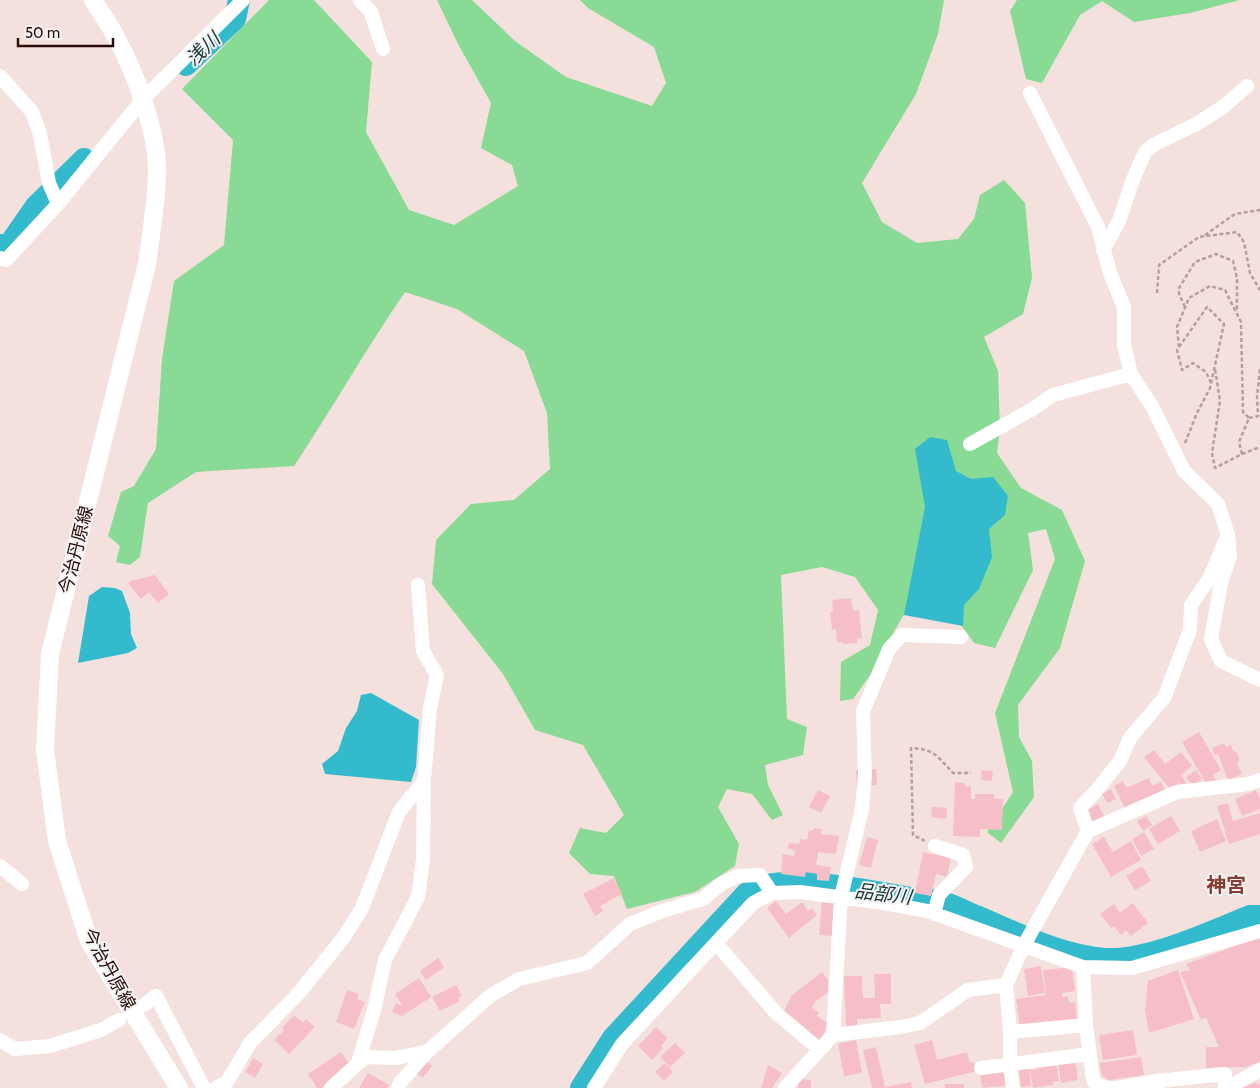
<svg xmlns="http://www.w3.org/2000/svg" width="1260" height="1088" font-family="Cabin,'Noto Sans JP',sans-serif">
<rect width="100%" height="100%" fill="#f4e1de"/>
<path fill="#88da95" d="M269 0H314L372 62 366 132 409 210 454 225 518 186 512 165 481 148 491 103 458 44 437 0H472L515 41 566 77 652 106 666 83 654 47 588 8 580 0H944L938 34 916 94 862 183 882 222 917 243 958 239 974 219 980 195 1004 180 1025 203 1032 278 1023 314 984 337 998 371 1000 429 997 453 1021 488 1062 510 1085 561 1060 648 1018 705 1019 737 1032 761 1034 797 1001 843 987 832 1013 792 995 713 1055 559 1046 529 1028 533 1033 570 995 648 974 643 952 612 921 585 895 630 874 670 853 699 840 701 841 662 870 645 878 610 855 577 822 567 781 575 787 719 807 727 803 755 765 765 768 785 783 815 772 820 752 794 727 789 718 807 739 844 735 866 695 892 627 909 614 876 590 874 569 853 580 828 606 833 624 815 583 745 535 730 503 674 432 584 436 540 471 504 514 500 550 469 547 413 524 351 457 309 405 292C366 349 332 409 294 466L196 472 148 503 140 557 130 565 116 562 120 546 108 536 121 492 134 486 156 449 162 359 174 281 224 245 233 140 182 89Z
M1017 0H1240L1190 13 1134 22 1102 1 1080 15 1042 83 1026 79 1010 11Z"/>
<path fill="#33bacc" d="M930 437 947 440 956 471 971 479 993 477 1008 496 1005 515 989 529 992 557 979 589 964 605 963 626 904 615 925 507 915 449Z
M102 587 115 588 122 591 130 613 131 634 137 648 128 653 78 663 89 596Z
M371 693 419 720 416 767 411 782 325 774 322 764 338 751 346 728 357 711 361 695Z"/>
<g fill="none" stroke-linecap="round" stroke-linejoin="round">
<path stroke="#33bacc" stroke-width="22" d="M186 65 235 19 239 0
M0 245 4 246 11 242 36 206 84 159
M581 1088 613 1038 747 893C778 870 874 892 911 898 921 900 931 900 941 902 953 904 965 912 976 916 1017 933 1061 956 1106 959 1149 961 1210 932 1250 916H1260"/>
</g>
<path fill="#f6bfc8" d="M155 575 169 594 158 603 149 592 141 599 128 583 130 581Z
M851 598 853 611 859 610 862 638 857 639V643L843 644V642L837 643 836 629 832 630 830 612H833L832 600Z
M1199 732 1221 770 1213 775 1216 780 1207 785 1182 742Z
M1224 743 1226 747 1231 745 1234 752 1236 751 1240 761 1237 763 1242 774 1228 780 1218 754 1215 755 1212 748Z
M1154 750 1165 764 1181 752 1192 766 1181 775 1186 783 1182 786 1179 783 1173 788 1172 786 1169 788 1144 757Z
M876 769 877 785 857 787 856 770Z
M982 770 993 771 992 781 981 780Z
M1196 770 1202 779 1193 786 1186 777Z
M1149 778 1152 786 1161 782 1166 792 1126 810 1114 786 1123 781 1126 788Z
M955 782 965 783V786H971V799H975V794H994V799H1003L1002 830 980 829V837L953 836Z
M1111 789 1116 799 1107 803 1102 794Z
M818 790 830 796 821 813 809 807Z
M1256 790 1260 798V809L1242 816 1235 799Z
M1228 803 1233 821 1260 813V834L1229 844 1217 806Z
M1098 804 1105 818 1093 824 1086 811Z
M932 807 947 808 946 819 931 817Z
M1146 816 1152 825 1143 831 1137 821Z
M1171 816 1180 831 1158 844 1149 829Z
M1217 819 1226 841 1200 852 1191 831Z
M814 828 822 829 821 834 839 836 836 854 818 852 816 865 831 867 829 881 817 880V874L806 872 805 877 781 874 783 854 794 856 795 850 788 849 789 843 799 844 800 839 807 840 809 830 813 831Z
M1144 832 1154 849 1141 856 1132 839Z
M867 837 878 840 871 868 859 865Z
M1104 837 1113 852 1131 841 1141 860 1111 877 1092 844Z
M923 852 951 858 947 877 936 874 931 896 915 893Z
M1142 866 1151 881 1135 890 1126 876Z
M614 878 622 894 600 906 603 911 595 916 583 894Z
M776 901 786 914 802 902 808 911 812 908 817 915 789 938 767 908Z
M822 901 837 902 834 936 819 935Z
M1133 903 1148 923 1131 936 1126 930 1121 935 1114 926 1111 928 1100 914 1114 904 1120 913Z
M1260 937V1062L1245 1067 1206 1068V1047H1219L1206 1017 1201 1020 1180 972 1190 970 1186 964Z
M438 958 444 967 426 980 420 971Z
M1041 966 1045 993 1028 996 1024 969Z
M1072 967 1075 991 1062 993 1063 997 1068 996 1069 1003 1075 1002 1077 1023 1020 1029 1016 999 1046 995 1043 970Z
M1178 970 1194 1019 1149 1033 1145 1010 1148 981Z
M822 972 828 980V992L815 1002 812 1008 819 1013 817 1016 829 1024 820 1040 782 1015 792 995Z
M874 974H891V1004H880L881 1018 857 1019V1026H846L844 976H862L863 998H875Z
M419 978 431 997 402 1016 392 1012 396 1003 403 1007 395 994Z
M456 985 462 996 458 998 460 1001 440 1011 432 997Z
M347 990 359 994 357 999 365 1002 354 1029 336 1022Z
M294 1015 303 1023 306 1019 315 1027 289 1054 274 1040 284 1030 282 1028Z
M656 1027 668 1038 661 1046 663 1048 652 1060 638 1046Z
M1133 1030 1137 1055 1103 1060 1099 1035Z
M856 1040 862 1073 844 1076 838 1044Z
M932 1040 937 1060 967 1052 970 1063 974 1062 977 1071 925 1084 914 1045Z
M675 1043 685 1053 670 1067 660 1057Z
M876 1047 885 1088H872L863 1050Z
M341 1052 350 1065 339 1077 322 1088H317L308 1074Z
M1141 1057 1144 1075 1109 1080 1102 1076 1099 1063Z
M253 1058 263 1064 255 1078 245 1072Z
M1075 1059 1078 1080 1061 1083 1058 1062Z
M424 1060 432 1066 423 1078 415 1072Z
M1056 1062 1059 1081 1053 1082V1085L1033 1088 1030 1070 1037 1069V1066Z
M665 1063 673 1072 664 1081 655 1072Z
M768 1065 782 1073 772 1088H761Z
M1029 1067 1031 1086 1021 1087 1018 1068Z
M1008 1070 1010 1085 982 1088 980 1074Z
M368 1073 389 1085 387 1088H359Z
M799 1079 811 1080V1088H798Z
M911 1082 912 1088H886V1087Z
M1256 1082 1258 1085 1260 1084V1088H1242Z
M945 1084H964V1088H945Z"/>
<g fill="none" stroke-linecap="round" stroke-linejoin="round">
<path stroke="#b59e9b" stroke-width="2.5" stroke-dasharray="4 2.5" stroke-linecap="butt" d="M1205 235 1235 214 1260 210
M1157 293 1159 265 1199 237 1237 232 1244 242 1250 273 1260 290
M1185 307 1179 294V288L1195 262 1216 254 1233 261 1237 278V312
M1179 347 1177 327 1189 298 1210 286 1225 290 1241 322 1243 412 1249 418 1239 442 1242 454 1215 468 1212 453 1220 401 1215 369
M1249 418 1258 416 1257 397 1260 369
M1185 443 1197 413 1210 388 1224 324 1207 307 1177 350 1182 370 1193 363 1206 372 1211 383
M1242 454 1260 447
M925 841 913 835 911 748C934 749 937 756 953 773H971"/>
<path stroke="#fff" stroke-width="14" d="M360 0 371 12 383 49
M0 76 32 112 40 134 49 183 58 204
M1030 93 1098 227 1110 273 1124 307V345L1131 374 1152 406 1184 471 1218 504 1228 535 1230 556 1221 583 1211 639 1221 661 1260 680
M1103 250 1119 221 1134 177 1145 152 1153 145 1196 124 1223 107 1247 86
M0 258 6 260 58 204 143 99 243 0
M970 444 1031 410 1053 395 1131 374
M1088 831 1080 808 1096 791 1120 761 1130 738 1164 698 1190 630 1191 605 1209 579 1227 537
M0 866 22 884
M934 914 939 895 966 867 963 855 935 846
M716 943 776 1013 819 1049
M1083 967 1086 1025 1093 1079 1095 1083 1106 1088H1117
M144 1005 156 996 204 1088
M1010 1032 1086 1025
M833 1035 901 1027 920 1023 968 990 1006 985
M0 1040 15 1049 50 1046 101 1030 119 1020
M358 1063 374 1010 385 960 418 897 423 859 424 781
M981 1068 1089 1054
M1157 1081 1225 1074V1088
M216 1088 227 1082 250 1043 298 994 344 937 362 908 399 812 424 781 430 708 437 675 423 651 418 585
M331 1088 365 1057 395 1058 427 1052 490 996 519 979 587 963 630 924 662 911 703 899 721 884 738 876 760 875 772 893
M398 1088 400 1083 427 1052
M594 1088 622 1044 753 903 772 893 800 892 884 903 927 911 1083 967 1132 968 1260 931
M785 1088 833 1035 841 897 862 809 865 776 863 711 889 649 902 635 961 637
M1013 1088 1010 1065V1032L1006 985 1024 945 1088 831 1177 792 1249 784 1260 780
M1117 1088 1157 1081 1158 1088
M1232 1088 1238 1082 1260 1070"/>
<path stroke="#fff" stroke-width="18" d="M93 0C101 13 110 25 117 39 135 72 157 131 157 169 157 201 151 233 147 264L50 654 45 750 57 841 89 941 179 1088"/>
</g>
<g text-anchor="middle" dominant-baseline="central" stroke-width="4" stroke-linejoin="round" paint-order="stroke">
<g font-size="18" fill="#2a0b08" stroke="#f3f3f3">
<text transform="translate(76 550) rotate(-76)">今治丹原線</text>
<text transform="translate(109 969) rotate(61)">今治丹原線</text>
</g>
<g font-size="19" font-style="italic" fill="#183438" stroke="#f3f3f3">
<text transform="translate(203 49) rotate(-43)">浅川</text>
<text transform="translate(883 894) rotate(7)">品部川</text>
</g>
<g font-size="20" font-weight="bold" fill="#863b33" stroke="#f3f3f3">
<text x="1226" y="885">神宮</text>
</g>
</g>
<path d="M18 38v8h95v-8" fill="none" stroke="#2a0b08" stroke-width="2.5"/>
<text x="25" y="38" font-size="15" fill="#2a0b08" stroke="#f3f3f3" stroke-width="4" paint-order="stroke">50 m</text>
</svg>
